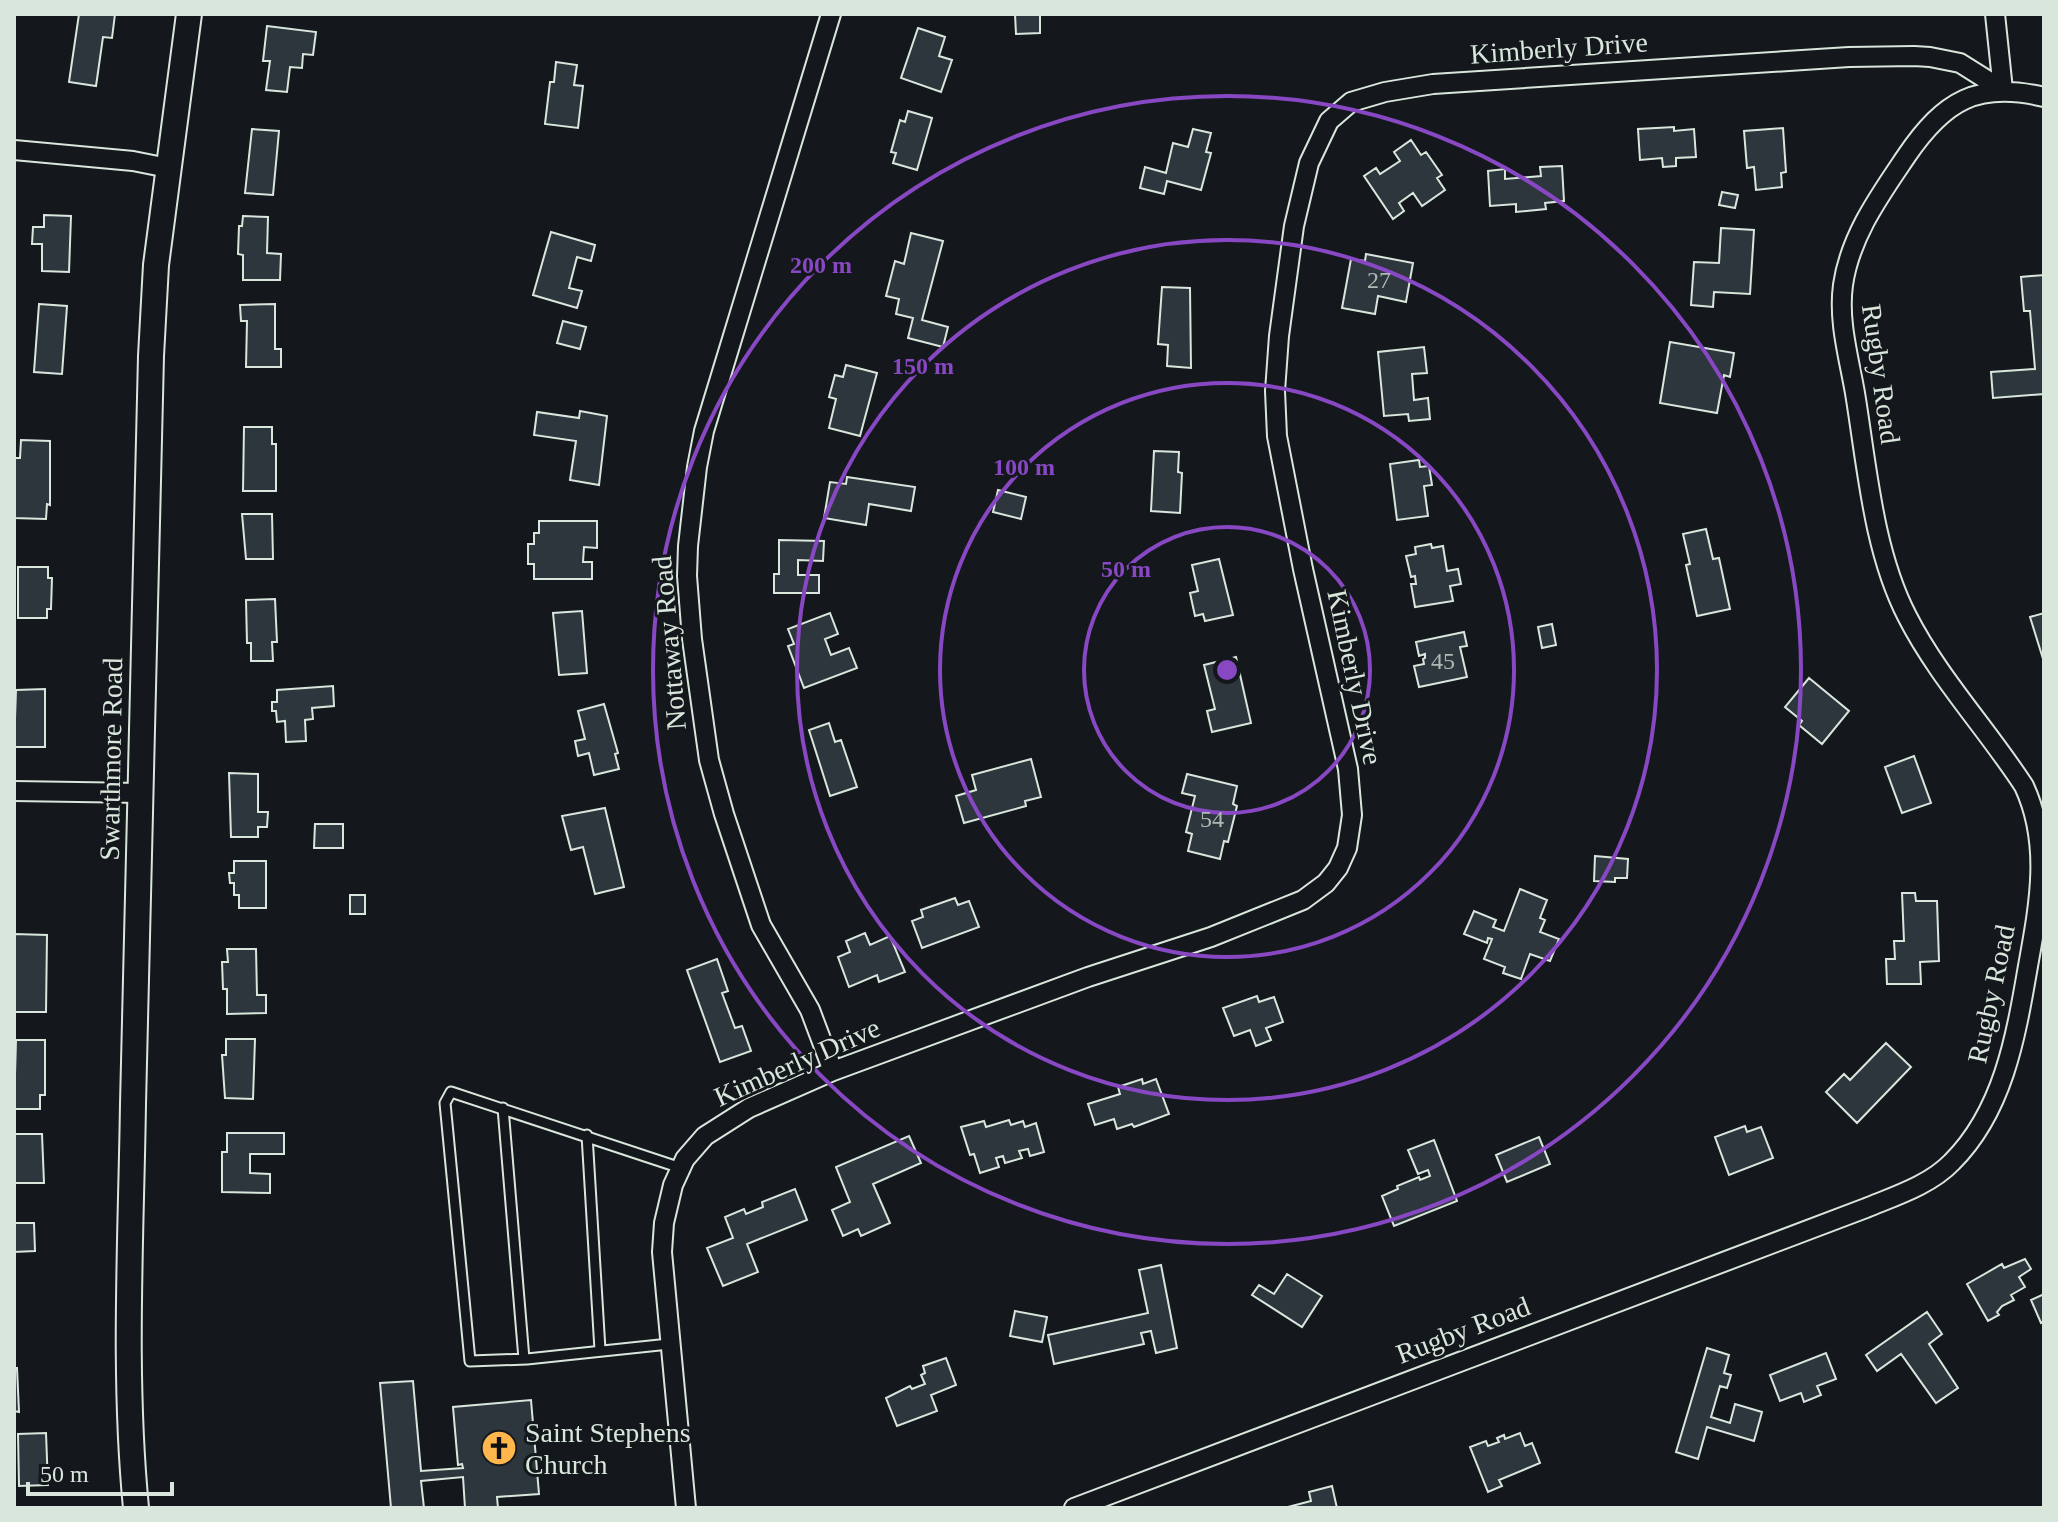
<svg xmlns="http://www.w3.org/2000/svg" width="2058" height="1522" font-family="Georgia,serif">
<rect width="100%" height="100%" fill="#14181c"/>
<path fill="#2c363c" stroke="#d8e6dc" stroke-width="2" d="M79 14H115L112 38 103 37 96 86 69 82Z
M1015 14H1040V33L1016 34Z
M267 26 316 32 313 55 303 54 302 68 290 67 287 92 266 90 270 61H263Z
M918 28 945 37 939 56 952 60 941 92 901 78Z
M556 62 577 65 574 85 583 86 578 128 545 124 550 82H554Z
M908 111 932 118 917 170 893 163 896 153 891 152 900 120 905 122Z
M1674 127V131L1694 129 1696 157 1676 158V166L1663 167 1662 158 1640 160 1638 129Z
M1783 128 1786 172 1781 173 1782 187 1756 190 1754 167 1747 168 1744 131Z
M252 129 279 131 273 195 245 193Z
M1193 129 1211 133 1206 152 1211 153 1201 190 1167 181 1164 194 1140 188 1145 167 1166 173 1173 143 1188 147Z
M1411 140 1421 155 1426 152 1442 175 1437 178 1445 190 1422 206 1413 193 1399 203 1404 211 1393 219 1364 176 1376 168 1380 174 1400 161 1394 152Z
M1562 166 1564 201 1545 203 1546 209 1516 212V204L1490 206 1488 171 1505 169V179L1541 176 1540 167Z
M1722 192 1738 195 1735 208 1719 205Z
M44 215 71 216 69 272 42 271V244H32L33 227H44Z
M243 216 268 217 267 253 281 254 280 280H243V255L238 254 239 226H242Z
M1721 228 1754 230 1750 294 1714 292 1713 307 1691 305 1694 262 1719 263Z
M551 232 595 245 591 261 577 257 569 288 582 291 577 308 533 295Z
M911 233 943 241 922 320 948 327 943 347 908 338 913 318 896 314 899 299 886 296 895 261 904 264Z
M1366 254 1413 263 1406 302 1378 296 1375 314 1342 308 1351 259 1365 261Z
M2044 275V394L1993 398 1991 372 2035 369 2030 311H2024L2021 277Z
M1162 287 1190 288 1191 368 1167 366 1168 345 1158 344Z
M39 304 67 306 62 374 34 372Z
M275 304V349H281V367H246L247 321H241L240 305Z
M563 321 586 327 580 349 557 343Z
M1670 342 1734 353 1730 377 1724 375 1717 413 1660 403Z
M1424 347 1427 373 1412 374 1414 400 1428 398 1430 419 1409 421 1408 414 1384 416 1378 352Z
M846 365 877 373 860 436 829 428 836 399 829 397 835 375 843 377Z
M580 411 607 416 599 485 570 480 576 441 534 435 537 412 579 418Z
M244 427H272V444H276V491H243Z
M21 440 50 441V505L47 504 46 519 14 518V458H20Z
M1154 451 1179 452 1178 472 1182 473 1180 513 1151 511Z
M1419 460 1420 467 1429 466 1432 485 1424 486 1428 516 1397 520 1390 464Z
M847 477 915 487 911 511 869 504 866 525 824 518 830 482 846 484Z
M998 490 1026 497 1021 519 993 512Z
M242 514H272L273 559H246Z
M539 521H597V548L584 547 583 562H592V579H534V564H528V544H534V533H539Z
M1706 529 1713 559 1719 558 1730 609 1697 616 1686 565 1690 564 1683 534Z
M779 540 824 541 823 561 798 560V575H819V593H774V574H779Z
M1431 544 1432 548 1443 546 1447 571 1458 569 1461 584 1450 586 1453 601 1415 607 1411 584H1416L1415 576 1411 577 1406 556 1416 554 1415 547Z
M1219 559 1233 615 1205 621 1203 614 1195 616 1190 593 1198 591 1192 565Z
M18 567H48V578H52L51 609H47V618H18Z
M275 599 277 642H272L273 661H251V643H247L246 600Z
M582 611 587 673 559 675 553 613Z
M830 613 838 634 825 639 831 655 849 648 857 668 804 688 788 646 794 644 788 629Z
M2044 613V662L2030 617Z
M1552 624 1556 645 1542 648 1538 627Z
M1464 632 1467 646 1460 647 1467 677 1419 687 1414 666 1424 664 1423 659 1425 658V654L1419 656 1416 642Z
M1236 657 1251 723 1212 732 1207 711 1215 709 1204 665Z
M1809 678 1849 711 1822 744 1799 725 1802 721 1785 707Z
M333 686 334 706 312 708 313 719 305 720 306 741 286 742 285 721 277 722 276 711H272V702H277V690Z
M45 689V747H14L16 690Z
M604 704 618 753 615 754 619 769 594 775 589 753 578 756 575 741 585 739 578 711Z
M829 723 835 742 841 740 857 787 830 796 809 730Z
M1914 756 1931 803 1902 813 1885 767Z
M1031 759 1041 797 1025 801 1026 806 964 823 956 796 976 790 972 775Z
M229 773 258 774V812H268L267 827H258V837H231Z
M1187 774 1237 786 1233 804 1237 806 1228 842 1224 841 1220 859 1188 851 1192 834 1186 832 1195 796 1182 793Z
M605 808 624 887 595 894 583 847 571 850 562 816Z
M315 824H343V848H314Z
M1595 856 1628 859 1627 878H1615V882L1594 881Z
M234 861H266V908H239V895H234V883H230L229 873H234Z
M1520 889 1547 900 1540 918 1545 920 1540 932 1559 939 1550 961 1530 954 1521 979 1503 973 1505 967 1484 959 1492 939 1488 938 1487 943 1464 934 1474 911 1496 920 1493 927 1504 931Z
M1902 893H1915L1916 901H1937L1939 961 1920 962 1921 984H1887L1886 959H1895L1894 941H1904Z
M350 895H365V914H350Z
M955 898 958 905 969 901 979 927 922 948 912 921 923 917 921 910Z
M865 933 870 945 890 936 905 972 879 982 877 975 849 987 838 957 850 952 846 941Z
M14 934 47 935 46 1012H15Z
M227 949H256L257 995H266V1013L227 1014V989H223L222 962H228Z
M717 959 728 991 722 993 735 1028 742 1026 751 1051 720 1062 687 970Z
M1257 996 1259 1002 1274 997 1283 1022 1266 1028 1271 1040 1256 1046 1250 1030 1234 1036 1223 1008Z
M226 1039H255L253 1099 225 1098 222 1055H226Z
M16 1040H45V1095H40V1109H14Z
M1886 1043 1911 1067 1857 1123 1826 1092 1844 1074 1850 1080Z
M1142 1079 1143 1084 1156 1079 1169 1114 1134 1127 1132 1124 1117 1129 1114 1119 1095 1125 1088 1104 1120 1094 1118 1087Z
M1009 1120 1011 1125 1023 1121 1025 1127 1036 1123 1044 1152 1030 1156 1028 1149 1019 1151 1022 1158 1005 1163 1003 1156 996 1158 999 1167 980 1173 974 1154 970 1155 961 1127 984 1121 986 1127Z
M1745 1126 1747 1132 1761 1127 1773 1158 1729 1175 1715 1137Z
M227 1133H284V1154H250V1173L270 1174V1193L222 1192V1152H227Z
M14 1134H42L44 1183H14Z
M909 1136 921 1163 873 1184 890 1223 861 1236 858 1229 843 1236 832 1210 850 1202 836 1167Z
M1539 1137 1550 1164 1507 1182 1496 1155Z
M1434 1140 1457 1201 1394 1226 1382 1196 1398 1189 1397 1186 1419 1177 1420 1180 1430 1176 1428 1170 1418 1174 1408 1150Z
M795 1189 807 1220 747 1244 758 1272 723 1286 707 1248 733 1238 725 1217 744 1209 746 1214 763 1207 762 1202Z
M14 1223H34L35 1251 14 1252Z
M2025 1259 2031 1269 2019 1277 2025 1287 2011 1295 2014 1300 2002 1306 1997 1312 1999 1315 1988 1321 1967 1284 2002 1264 2004 1268Z
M1161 1265 1177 1348 1156 1353 1151 1331 1141 1333 1144 1344 1054 1364 1048 1335 1148 1313 1139 1270Z
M1287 1274 1322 1296 1302 1327 1252 1295 1259 1285 1274 1294Z
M2044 1294V1321L2041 1323 2031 1300Z
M1015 1311 1047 1317 1042 1342 1010 1336Z
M1927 1312 1942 1334 1929 1344 1958 1388 1936 1403 1901 1354 1877 1371 1866 1355Z
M1707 1348 1729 1355 1724 1373 1731 1375 1727 1388 1720 1386 1711 1417 1730 1423 1735 1404 1762 1412 1754 1441 1707 1427 1698 1459 1676 1452Z
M1826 1353 1836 1379 1817 1386 1821 1395 1804 1402 1801 1393 1780 1401 1770 1375Z
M946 1358 956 1385 931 1395 937 1411 897 1426 886 1398 910 1386 912 1389 925 1384 921 1375 925 1373 923 1366Z
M14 1368H17L19 1412 14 1411Z
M413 1381 421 1471 463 1468 462 1464 458 1465 453 1407 531 1400 539 1494 497 1497 498 1508H465L463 1477 421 1481 424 1508H391L380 1383Z
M46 1433 48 1485 19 1486 18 1434Z
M1520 1433 1525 1446 1532 1443 1540 1463 1499 1480 1502 1486 1488 1492 1470 1447 1486 1441 1488 1446 1499 1442 1497 1438 1504 1435 1505 1439Z
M1332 1486 1337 1508H1284L1311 1501 1309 1492Z"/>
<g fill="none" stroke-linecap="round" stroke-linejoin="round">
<defs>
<path id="lane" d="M503 1108 524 1359
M587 1135 600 1350
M669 1344 527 1359 470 1361 445 1103 451 1092 681 1168"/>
<path id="street" d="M831 14 704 431 697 467 688 546 687 576 692 639 709 760 724 814 761 925 810 1010 833 1071
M1995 14 2003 90
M14 150 133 161 168 168
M14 791 141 793
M686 1508 662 1252 664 1223 673 1185 685 1159 705 1136 749 1108 833 1071 1088 977 1211 937 1303 900 1326 883 1338 868 1347 848 1352 815 1348 769 1303 569 1277 436 1275 391 1279 336 1294 226 1309 163 1329 121 1351 102 1385 92 1433 84 1849 57 1914 56 1930 57 1960 63 2003 90
M1074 1508 1866 1208C1895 1196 1930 1185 1952 1162 2004 1110 2016 1035 2028 966 2039 905 2051 844 2024 786 1987 729 1938 677 1907 616 1873 550 1867 466 1855 393 1849 358 1838 321 1843 285 1850 236 1880 195 1907 155 1944 101 1977 81 2044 97"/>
<path id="secondary" d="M136 1508C123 1374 131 1239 133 1104 137 855 146 606 151 356L156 265 189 14"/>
</defs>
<use href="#lane" stroke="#d8e6dc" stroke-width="13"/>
<use href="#street" stroke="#d8e6dc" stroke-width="22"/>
<use href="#secondary" stroke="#d8e6dc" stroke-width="28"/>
<use href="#lane" stroke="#14181c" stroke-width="9"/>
<use href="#street" stroke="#14181c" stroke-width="18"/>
<use href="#secondary" stroke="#14181c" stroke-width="24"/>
</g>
<g fill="none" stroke="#8948c3" stroke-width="4">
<circle cx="1227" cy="670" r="143"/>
<circle cx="1227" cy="670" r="287"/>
<circle cx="1227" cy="670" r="430"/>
<circle cx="1227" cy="670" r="574"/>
</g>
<defs>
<symbol id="church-disc" viewBox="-11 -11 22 22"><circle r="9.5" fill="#ffb74d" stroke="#14181c"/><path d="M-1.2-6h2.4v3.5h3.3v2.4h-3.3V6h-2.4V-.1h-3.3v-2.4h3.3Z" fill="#111"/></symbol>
</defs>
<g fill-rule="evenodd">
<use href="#church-disc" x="479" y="1428" width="40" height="40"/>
</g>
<g text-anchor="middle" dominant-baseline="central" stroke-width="6" stroke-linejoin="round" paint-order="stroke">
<g font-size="24" fill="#adbab4">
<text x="1379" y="280">27</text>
<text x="1443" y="661">45</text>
<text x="1212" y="819">54</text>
</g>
<g font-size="28" fill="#d8e6dc" stroke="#14181c">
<text transform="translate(1559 48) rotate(-4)">Kimberly Drive</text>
<text transform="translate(1881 374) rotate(82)">Rugby Road</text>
<text transform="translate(669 643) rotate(-95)">Nottaway Road</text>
<text transform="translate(1355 677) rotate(78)">Kimberly Drive</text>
<text transform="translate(111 759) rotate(-89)">Swarthmore Road</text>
<text transform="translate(1991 994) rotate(-78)">Rugby Road</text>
<text transform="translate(797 1062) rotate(-24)">Kimberly Drive</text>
<text transform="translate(1463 1330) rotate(-21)">Rugby Road</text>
</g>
<g font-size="28" fill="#d8e6dc" stroke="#14181c" text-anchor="start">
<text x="525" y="1432">Saint Stephens<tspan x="525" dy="32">Church</tspan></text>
</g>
</g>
<circle cx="1227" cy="670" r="12" fill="#8948c3" stroke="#14181c" stroke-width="4"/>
<g font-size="24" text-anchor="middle" font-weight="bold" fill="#8948c3" stroke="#14181c" stroke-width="6" stroke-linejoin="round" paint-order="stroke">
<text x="821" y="273">200 m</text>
<text x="923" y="374">150 m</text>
<text x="1024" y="475">100 m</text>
<text x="1126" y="577">50 m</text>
</g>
<rect width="2058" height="1522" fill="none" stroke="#d8e6dc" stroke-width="32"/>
<path d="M28 1482v12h144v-12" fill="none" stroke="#d8e6dc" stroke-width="4"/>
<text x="40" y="1482" font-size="24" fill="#d8e6dc" stroke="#14181c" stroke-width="6" paint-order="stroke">50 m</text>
</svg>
